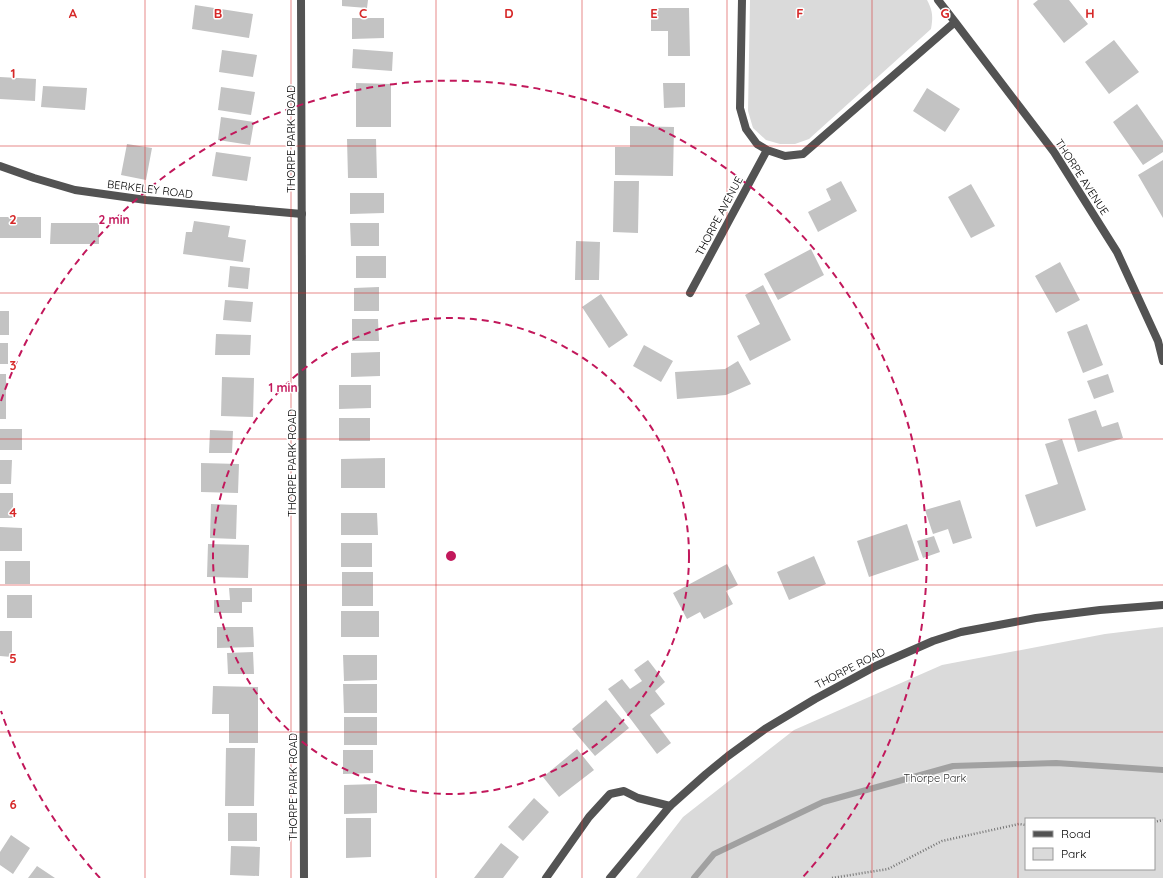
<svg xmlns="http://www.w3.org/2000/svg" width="1163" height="878" font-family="Quicksand,sans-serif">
<rect width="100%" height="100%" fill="#fff"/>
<path fill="#dadada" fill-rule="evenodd" d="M750 0H927C933 11 933 17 931 29L809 139 795 144H780L766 140 753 128 748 111Z
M1163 627V878H636L683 817 794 730 942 665 1105 634ZM1026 819H1154V869H1026Z"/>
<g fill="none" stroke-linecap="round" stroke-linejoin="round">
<path stroke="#a1a1a1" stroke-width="6" d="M694 878 714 854 823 802 953 766 1056 763 1163 770"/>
</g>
<path fill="#c3c3c3" d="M342 0H368L367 8 342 6Z
M1038 0H1069L1088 24 1064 43 1033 4Z
M195 5 253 14 249 38 192 29Z
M651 8H689L690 56H668V31H651Z
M352 18H384V38L352 39Z
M1114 40 1139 72 1109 94 1085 62Z
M353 49 393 52 392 71 352 68Z
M222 50 257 55 253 77 219 72Z
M0 77 36 79 35 101 0 99Z
M356 83 391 84V127H356Z
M663 83H685V107L664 108Z
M43 86 87 88 85 110 41 107Z
M221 87 255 92 251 115 218 110Z
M927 88 960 109 945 132 913 111Z
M1137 104 1163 141V152L1143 165 1113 122Z
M221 117 254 122 250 145 218 140Z
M630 126 674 127 673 176 615 175V147H630Z
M347 139H376L377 178H348Z
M127 144 152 148 146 180 121 175Z
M216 152 251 157 247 181 212 176Z
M1163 160V218L1138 175Z
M614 181H639L638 233 613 232Z
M841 181 857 211 818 232 808 212 831 200 826 189Z
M971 184 995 226 971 238 948 197Z
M350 193H384V213L350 214Z
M0 217H41V238H0Z
M194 221 230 226 228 237 246 240 243 262 183 254 186 232H192Z
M51 223H99V244H50Z
M350 223H379V246H351Z
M576 241 600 242 599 280H575Z
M811 249 824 275 778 300 764 274Z
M356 256H386V278H356Z
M1060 262 1080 300 1056 313 1035 276Z
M230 266 250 268 248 289 228 287Z
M763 285 791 340 750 361 737 336 760 324 745 295Z
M379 287V311H354V288Z
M601 294 628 335 609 348 582 307Z
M225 300 253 302 251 322 223 320Z
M0 311H9V335H0Z
M352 319H378L379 341H352Z
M1087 324 1103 365 1083 373 1067 332Z
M216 334 251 335 250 355H215Z
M0 343H8V364H0Z
M644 345 673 361 661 382 633 366Z
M380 352V376L351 377V353Z
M738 361 751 384 726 395 677 399 675 372 725 369Z
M0 374H6V419H0Z
M1108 374 1114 392 1094 399 1087 381Z
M222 377 254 378 253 417 221 416Z
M339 385H371V408L339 409Z
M1096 410 1102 427 1118 422 1123 438 1078 452 1068 419Z
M339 418H370V441H339Z
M0 429H22V450H0Z
M210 430 233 431 232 453H209Z
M1062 439 1086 510 1036 527 1025 495 1058 484 1045 444Z
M385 458V488H341V459Z
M0 460H12L11 484H0Z
M201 463 239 464 238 493 201 492Z
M0 493H13V518H0Z
M960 500 972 538 953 544 948 529 933 534 925 510Z
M211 504 237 505 236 539 210 538Z
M341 513H377L378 535H341Z
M907 524 919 560 869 577 857 541Z
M0 527 22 528V551H0Z
M934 536 940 552 923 558 917 541Z
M341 543H372V567H341Z
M208 544 249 545 248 578 207 577Z
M814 556 826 584 789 600 777 572Z
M5 561H30V584H5Z
M727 564 738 585 726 591 733 604 704 619 700 612 687 619 673 593Z
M342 572H373V606H342Z
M229 588H252V602H242V613H214V600H230Z
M7 595H32V618H7Z
M341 611H379V637H341Z
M217 627H253L254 647 217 648Z
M0 631H12V657L0 656Z
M253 652 254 674H228L227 653Z
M343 655H377V680L344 681Z
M648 660 665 682 655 691 665 704 650 715 671 743 657 754 608 689 622 679 630 689 642 681 634 670Z
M343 684H377V713H344Z
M213 686 258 687V743H229V714H212Z
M606 700 629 728 595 756 572 729Z
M344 717H377V745H344Z
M226 748H255L254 806H225Z
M577 749 594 770 559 797 543 777Z
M343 750H373V773L343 774Z
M377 784V813L344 814V785Z
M534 798 549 812 523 841 508 827Z
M228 813H257V841H228Z
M346 818H371V857L346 858Z
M11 835 30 848 13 874 0 865V852Z
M501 843 519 857 503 878H474Z
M231 846 260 847 259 876 230 875Z
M37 866 55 878H28Z"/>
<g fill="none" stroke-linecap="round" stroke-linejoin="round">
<path stroke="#757575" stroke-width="2.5" stroke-dasharray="1 2" stroke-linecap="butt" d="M1154 822 1163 820
M832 878 888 869 942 841 1019 824 1026 825"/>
<path stroke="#535353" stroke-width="8" d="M742 0 740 108 746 129 757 144 767 150 785 156 803 154 955 22 938 0
M955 22 1054 152 1117 252 1158 341 1163 361
M0 166 34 178 75 190 146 200 302 214
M690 293 767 150
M546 878 589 817 610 794 624 791 638 798 670 806"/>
<path stroke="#535353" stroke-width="8" d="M301 0 304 878
M610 878 670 806 706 774 728 756 765 729 815 699 876 666 933 641 961 632 1036 618 1100 610 1163 605"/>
</g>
<path fill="none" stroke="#d62828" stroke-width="1" stroke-opacity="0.55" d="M145 0V878M291 0V878M436 0V878M582 0V878M727 0V878M872 0V878M1018 0V878M0 146H1163M0 293H1163M0 439H1163M0 585H1163M0 732H1163"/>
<g fill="none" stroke="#c2185b" stroke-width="2" stroke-dasharray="7 5">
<circle cx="451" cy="556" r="238"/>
<path d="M100 878A476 476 0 0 1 1 711M1 401A476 476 0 1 1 802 878"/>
</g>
<g text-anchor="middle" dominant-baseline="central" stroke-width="3" stroke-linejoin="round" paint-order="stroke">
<g font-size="11" fill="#000" stroke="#fff">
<text transform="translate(291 139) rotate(-90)">THORPE PARK ROAD</text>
<text transform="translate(1082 177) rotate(57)">THORPE AVENUE</text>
<text transform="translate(150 189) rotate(7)">BERKELEY ROAD</text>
<text transform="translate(719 216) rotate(-62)">THORPE AVENUE</text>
<text transform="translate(292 463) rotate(-90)">THORPE PARK ROAD</text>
<text transform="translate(850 668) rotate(-27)">THORPE ROAD</text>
<text transform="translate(293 787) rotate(-90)">THORPE PARK ROAD</text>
</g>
<g font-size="11" fill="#313131" stroke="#fff">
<text x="935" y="778">Thorpe Park</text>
</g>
</g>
<g font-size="13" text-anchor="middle" font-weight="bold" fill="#d62828" stroke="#fff" stroke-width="3" stroke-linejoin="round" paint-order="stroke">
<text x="73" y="18">A</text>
<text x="218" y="18">B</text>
<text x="363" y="18">C</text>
<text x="509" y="18">D</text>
<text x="654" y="18">E</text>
<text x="800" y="18">F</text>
<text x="945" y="18">G</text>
<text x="1090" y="18">H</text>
<text x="13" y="78">1</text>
<text x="13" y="224">2</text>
<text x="13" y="370">3</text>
<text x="13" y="517">4</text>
<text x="13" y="663">5</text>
<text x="13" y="809">6</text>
</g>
<circle cx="451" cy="556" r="6" fill="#c2185b" stroke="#fff" stroke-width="2"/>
<g font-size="12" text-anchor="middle" font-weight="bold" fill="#c2185b" stroke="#fff" stroke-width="3" stroke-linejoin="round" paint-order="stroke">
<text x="114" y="224">2 min</text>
<text x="283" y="392">1 min</text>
</g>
<rect x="1025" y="818" width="130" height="52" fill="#ffffff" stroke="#999999"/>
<rect x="1033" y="831" width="20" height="6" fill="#535353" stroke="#999999"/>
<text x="1061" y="838" font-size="12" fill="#000000">Road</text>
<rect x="1033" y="848" width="20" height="12" fill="#dadada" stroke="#999999"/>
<text x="1061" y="858" font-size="12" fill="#000000">Park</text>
</svg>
